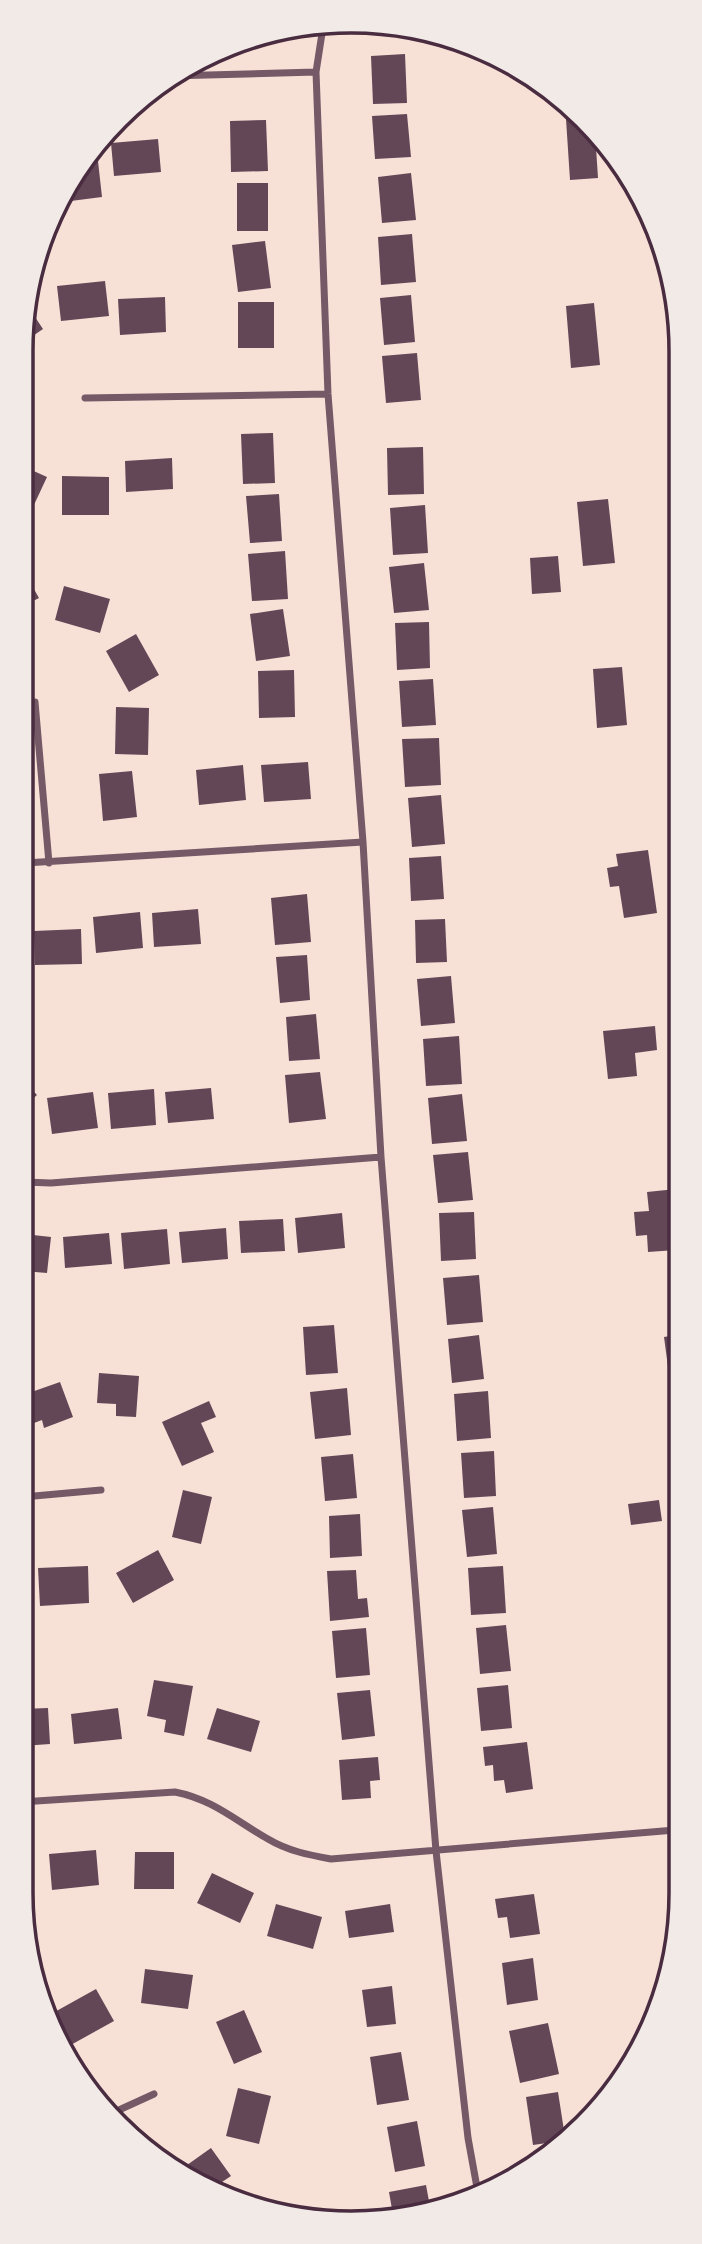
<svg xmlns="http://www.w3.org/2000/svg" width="702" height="2244" font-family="Jost,sans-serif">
<rect width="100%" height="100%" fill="#f7e1d7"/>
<path fill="#644757" d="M405 54 407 103 373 104 371 56Z
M407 114 411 157 375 159 372 116Z
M584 117 595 132 598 178 570 180 566 119Z
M266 120 268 171 231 172 230 121Z
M158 139 161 172 114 176 111 143Z
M98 161 102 197 63 202 77 167 82 163Z
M411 173 416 220 382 223 378 177Z
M237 183H268V231H237Z
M412 234 416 282 381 285 378 237Z
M265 241 271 288 238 292 232 245Z
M105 281 109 316 61 321 57 286Z
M411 295 415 342 384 345 380 298Z
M165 297 166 332 120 335 118 299Z
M238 302H274V348H238Z
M594 303 600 365 571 368 566 306Z
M27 305 43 329 27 340Z
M417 353 421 400 386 403 382 356Z
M273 433 275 483 243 484 241 434Z
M423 447 424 494 388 495 387 448Z
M172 458 173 489 126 492 125 461Z
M27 468 47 477 33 507 27 504Z
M62 476 109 477V515H62Z
M279 494 282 541 250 543 246 496Z
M608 499 615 563 583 566 577 502Z
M425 505 428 553 393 555 390 508Z
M285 551 288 599 252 601 248 554Z
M558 556 561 592 532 594 530 558Z
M424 563 429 610 394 613 389 567Z
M26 575 39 598 27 604 31 611 26 613Z
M64 586 110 599 100 633 55 620Z
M283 609 290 656 256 661 250 614Z
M429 622 430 668 397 670 395 623Z
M136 634 159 675 129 692 106 651Z
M622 667 627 725 597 728 593 669Z
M294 670 295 717 259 718 258 671Z
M433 679 436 725 402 727 399 681Z
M116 707 149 708 148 755 115 754Z
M439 738 441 785 405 787 402 739Z
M308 762 311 799 264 802 261 765Z
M243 765 246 800 199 805 196 770Z
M132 771 137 817 103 821 99 774Z
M441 795 445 844 412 847 408 798Z
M648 850 657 913 624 918 619 886 610 887 607 868 618 866 616 854Z
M441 856 444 899 411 901 409 858Z
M307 894 311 942 275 945 271 898Z
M198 909 201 944 154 947 152 913Z
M140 912 143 948 96 953 93 917Z
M445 919 447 962 416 963 415 920Z
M81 929 82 964 35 965 34 931Z
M307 955 310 1000 280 1003 276 957Z
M451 976 455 1023 421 1026 417 979Z
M316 1014 320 1059 289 1061 286 1017Z
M655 1026 657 1050 635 1053 637 1076 608 1079 603 1031Z
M459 1036 462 1084 426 1086 423 1039Z
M320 1072 326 1119 289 1123 285 1075Z
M24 1081 37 1095 24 1107Z
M211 1088 214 1119 168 1123 165 1092Z
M154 1089 156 1125 111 1129 108 1093Z
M93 1092 98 1128 52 1134 47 1098Z
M462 1094 467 1141 432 1144 428 1098Z
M468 1152 473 1200 438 1203 433 1155Z
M676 1189V1250L648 1252 647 1235 636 1236 634 1212 649 1211 647 1192Z
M474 1212 476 1259 441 1261 439 1213Z
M342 1213 345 1248 298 1253 295 1218Z
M283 1219 285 1251 241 1253 239 1221Z
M226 1228 228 1259 182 1263 179 1232Z
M167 1229 170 1264 124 1269 121 1233Z
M109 1233 112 1264 65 1268 63 1237Z
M24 1234 51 1237 47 1273 23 1271Z
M479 1275 483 1322 447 1325 443 1278Z
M334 1325 338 1373 306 1375 303 1327Z
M479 1335 484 1379 452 1383 448 1339Z
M676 1335V1412H674L664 1337Z
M99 1373 139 1376 136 1417 116 1416V1404L97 1403Z
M60 1382 73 1417 44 1428 42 1420 26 1426 23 1395Z
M347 1388 351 1435 315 1439 310 1392Z
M488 1391 491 1438 457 1441 454 1394Z
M209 1401 216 1417 201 1423 214 1452 182 1466 162 1422Z
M494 1451 496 1496 464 1498 461 1453Z
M353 1454 357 1498 325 1501 321 1457Z
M183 1490 212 1497 201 1544 172 1537Z
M659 1500 662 1521 631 1525 628 1504Z
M493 1507 497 1554 467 1557 462 1510Z
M360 1514 362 1556 330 1558 329 1516Z
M158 1550 174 1580 133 1603 116 1573Z
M88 1566 89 1603 40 1606 38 1568Z
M503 1566 506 1613 471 1615 468 1568Z
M356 1570 358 1599 367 1598 369 1617 330 1621 327 1571Z
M506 1625 511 1671 480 1674 476 1628Z
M366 1628 370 1675 336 1678 332 1631Z
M154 1680 193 1686 184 1736 164 1732 166 1720 147 1716Z
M508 1685 512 1728 481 1731 477 1688Z
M370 1690 375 1736 342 1740 337 1693Z
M48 1708 50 1744 22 1746V1709Z
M118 1708 122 1739 74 1744 71 1714Z
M217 1708 260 1721 251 1752 207 1739Z
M527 1742 533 1789 506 1793 504 1780 494 1781 493 1765 485 1766 483 1747Z
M378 1757 380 1780 370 1781 371 1798 342 1800 339 1760Z
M96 1850 99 1885 52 1890 49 1854Z
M135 1852H174V1889H134Z
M212 1873 254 1893 240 1923 197 1903Z
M534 1894 540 1934 510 1938 507 1917 498 1918 495 1899Z
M276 1904 322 1917 313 1949 267 1936Z
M390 1904 394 1932 349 1938 345 1911Z
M533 1958 538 2000 507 2005 502 1963Z
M145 1969 193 1975 188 2009 141 2003Z
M392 1986 396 2024 367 2027 362 1990Z
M96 1989 114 2021 69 2046 51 2014Z
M244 2010 262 2052 234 2064 216 2022Z
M548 2023 559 2074 520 2083 509 2031Z
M401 2052 409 2100 377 2105 370 2057Z
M238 2088 271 2096 259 2144 226 2136Z
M558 2092 565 2137 561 2141 533 2145 526 2097Z
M417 2121 425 2166 395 2172 387 2127Z
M211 2148 231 2176 210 2190 180 2170Z
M426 2185 431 2212 393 2215 389 2192Z"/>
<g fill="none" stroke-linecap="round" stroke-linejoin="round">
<path stroke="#755966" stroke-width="7" d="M323 27 316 72 328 394 363 842 381 1157 436 1851 468 2138 478 2193
M169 76 316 72
M85 398 328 394
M35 702 49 863
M25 863 363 842
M24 1182 51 1183 381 1157
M23 1497 101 1490
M21 1802 175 1792C212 1799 236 1821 268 1839 288 1851 309 1855 331 1859L675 1830
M108 2115 154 2094"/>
</g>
<path d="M0 0H702V2244H0ZM351 33H351A318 318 0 0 1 669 351V1893A318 318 0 0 1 351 2211H351A318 318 0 0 1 33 1893V351A318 318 0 0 1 351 33Z" fill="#f1eae7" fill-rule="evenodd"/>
<path fill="none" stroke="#4a2c40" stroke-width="3.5" d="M351 33H351A318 318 0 0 1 669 351V1893A318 318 0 0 1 351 2211H351A318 318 0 0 1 33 1893V351A318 318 0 0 1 351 33Z"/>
</svg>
